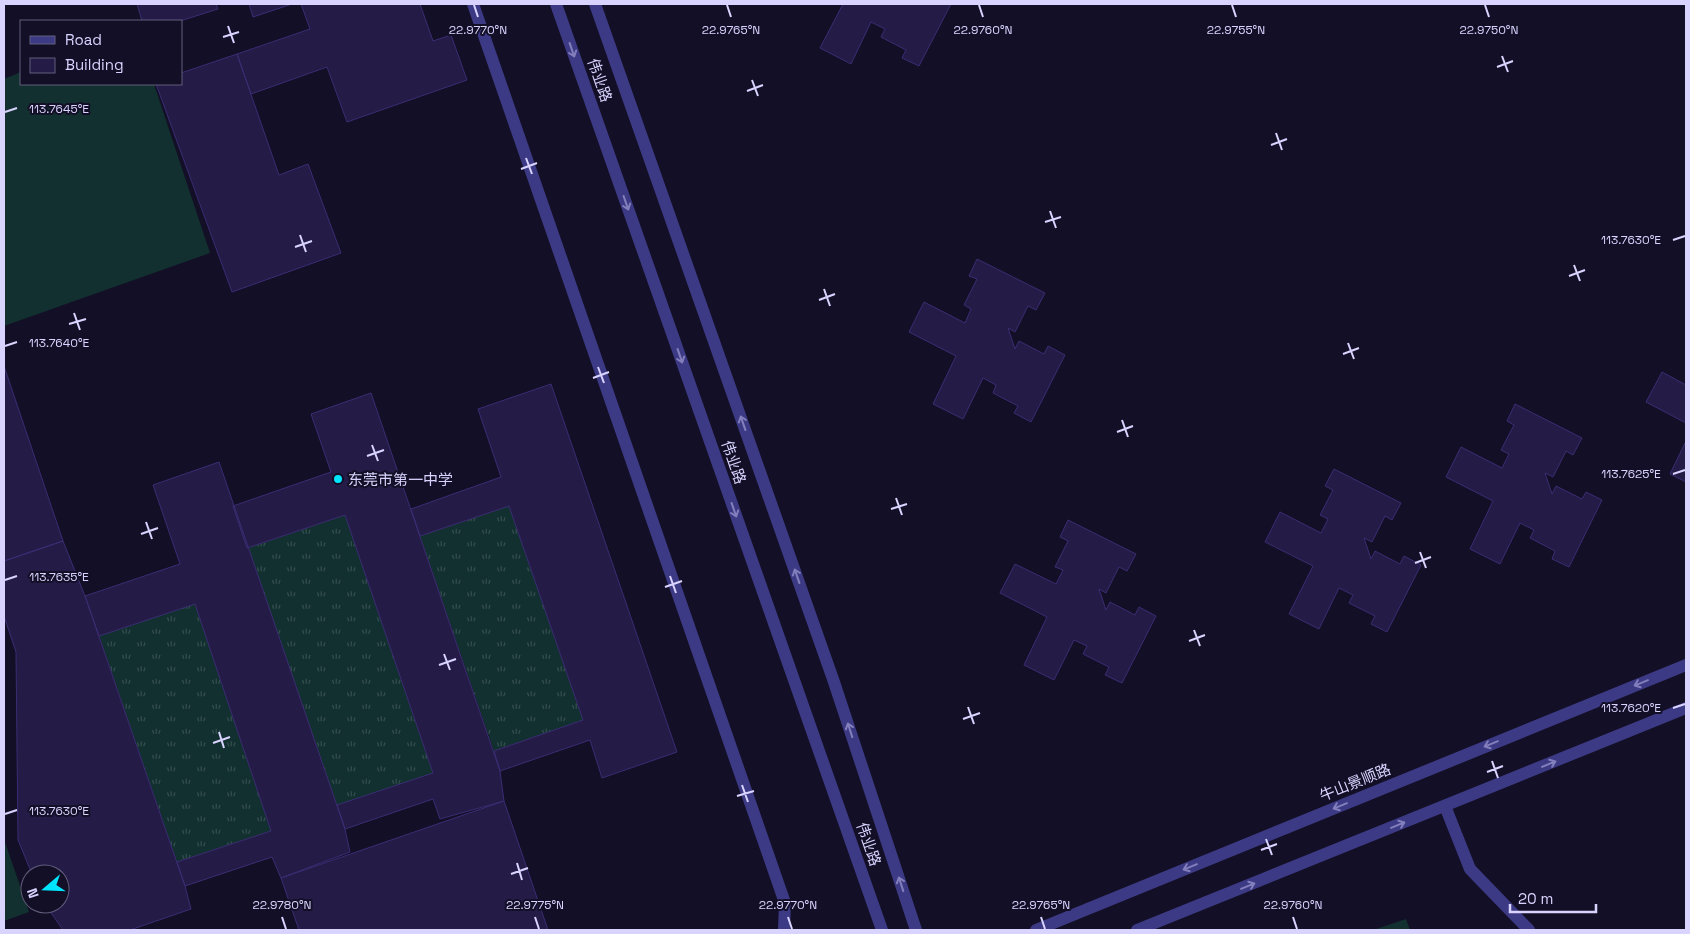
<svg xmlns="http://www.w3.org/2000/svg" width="1690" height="934" font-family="'Space Grotesk','Noto Sans SC',sans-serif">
<defs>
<pattern id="grass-tufts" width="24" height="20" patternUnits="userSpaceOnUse" patternTransform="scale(1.25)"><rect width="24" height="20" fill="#12302f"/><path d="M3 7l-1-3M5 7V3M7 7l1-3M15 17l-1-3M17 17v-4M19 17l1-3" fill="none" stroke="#344d4e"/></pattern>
</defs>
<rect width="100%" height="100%" fill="#130f26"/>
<path fill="url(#grass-tufts)" d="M509 506 583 720 494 751 420 536Z
M345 515 433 773 337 805 247 548Z
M195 604 271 831 177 862 99 636Z"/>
<path fill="#12302f" d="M21 72V84H154L210 253 4 326V79Z
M4 839 29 912 4 921Z
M1406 919 1410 930H1373Z"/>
<path fill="#241b47" stroke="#3b2d73" d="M137 4H216L218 9 180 21H142Z
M249 4H292L253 17Z
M301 4H420L433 41 451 35 467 80 347 122 327 67 251 94 237 54 310 29Z
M843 4H951L919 66 902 58 906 50 881 37 885 29 871 22 851 64 820 48Z
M237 54 279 175 308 164 341 253 232 292 156 84H181V73Z
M977 259 1045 293 1036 310 1028 306 1015 332 1008 328 1015 349 1019 341 1044 354 1048 346 1065 355 1031 422 1014 413 1018 406 993 393 996 385 983 378 963 419 933 404 956 356 909 332 924 302 965 323 971 309 964 305 977 279 969 276Z
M4 366 63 541 4 561Z
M1662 372 1686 385V423L1646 402Z
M551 384 677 752 602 778 590 740 500 771 494 751 583 720 509 506 420 536 411 509 501 477 478 409Z
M371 393 500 771 504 801 440 819 433 799 345 829 337 805 433 773 345 515 247 548 233 506 331 472 311 414Z
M1515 404 1582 438 1573 455 1566 451 1553 477 1545 473 1552 494 1556 486 1582 499 1586 492 1602 500 1569 567 1552 559 1555 551 1530 538 1534 530 1520 523 1500 564 1470 549 1493 501 1446 477 1461 447 1502 468 1509 454 1501 450 1514 425 1507 421Z
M1686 441V482L1670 474Z
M219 462 345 829 350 852 281 878 272 857 185 886 177 862 271 831 195 604 99 636 85 596 180 564 153 485Z
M1334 469 1401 503 1392 520 1385 516 1372 542 1364 538 1371 559 1375 551 1400 564 1404 556 1421 565 1387 632 1371 624 1375 616 1349 603 1353 595 1339 588 1319 629 1289 614 1313 566 1265 542 1280 512 1321 533 1328 519 1320 515 1333 490 1325 486Z
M1068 520 1136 554 1127 571 1119 567 1106 593 1099 589 1106 610 1110 602 1135 615 1139 607 1156 616 1122 683 1105 675 1109 667 1083 654 1087 646 1074 640 1054 680 1024 665 1047 617 1000 593 1015 564 1056 584 1063 570 1055 567 1068 541 1060 537Z
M63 541 85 596 185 886 191 909 130 930H63L45 904H60V874H32L18 840 16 652 4 616V561Z
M504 801 548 930H299L281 878Z"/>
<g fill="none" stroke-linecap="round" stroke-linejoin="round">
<path stroke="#3d3a85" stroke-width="12" d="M473 4 785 903 784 930
M556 4 882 930
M595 4 834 682 916 930
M1445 806 1470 869 1529 930
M1036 930 1686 665
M1137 930 1686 708"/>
</g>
<defs><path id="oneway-shaft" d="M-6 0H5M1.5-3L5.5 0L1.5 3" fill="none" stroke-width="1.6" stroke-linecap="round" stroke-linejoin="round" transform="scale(1.25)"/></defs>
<g stroke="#837fbc">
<use href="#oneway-shaft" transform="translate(572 50) rotate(71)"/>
<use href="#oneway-shaft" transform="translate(626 203) rotate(71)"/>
<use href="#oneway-shaft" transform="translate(680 356) rotate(71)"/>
<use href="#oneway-shaft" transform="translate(743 423) rotate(-109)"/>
<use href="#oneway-shaft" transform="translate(734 510) rotate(71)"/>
<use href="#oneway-shaft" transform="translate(797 576) rotate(-109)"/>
<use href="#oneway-shaft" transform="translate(1641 683) rotate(158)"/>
<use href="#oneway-shaft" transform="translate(850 730) rotate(-108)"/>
<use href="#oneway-shaft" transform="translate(1491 744) rotate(158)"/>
<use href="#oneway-shaft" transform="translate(1549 764) rotate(-22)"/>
<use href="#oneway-shaft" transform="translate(1340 806) rotate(158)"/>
<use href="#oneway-shaft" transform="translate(1398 825) rotate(-22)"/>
<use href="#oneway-shaft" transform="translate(1190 867) rotate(158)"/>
<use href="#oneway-shaft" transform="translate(901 884) rotate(-108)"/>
<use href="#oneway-shaft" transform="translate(1248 886) rotate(-22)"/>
</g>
<path fill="none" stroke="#d9d4ff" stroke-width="2" d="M474 5 478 17M727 5 731 17M979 5 983 17M1232 5 1236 17M1485 5 1489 17M228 26 234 43M223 37 239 32M1502 56 1508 72M1497 67 1513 61M752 80 758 96M747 91 763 85M5 112 17 108M1276 133 1282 150M1271 145 1287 139M526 158 532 174M521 169 537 163M1050 211 1056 228M1045 222 1061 217M300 235 306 252M1673 240 1685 236M295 247 312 241M1574 265 1580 281M1569 276 1585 270M824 289 830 306M819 300 835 294M74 313 80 330M69 324 86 319M1348 343 1354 359M5 346 17 342M1343 354 1359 348M598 367 604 383M593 378 609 372M1122 420 1128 437M1117 432 1133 426M372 445 378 461M367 456 384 450M1673 474 1685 470M896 498 902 515M891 509 907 504M146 522 152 539M141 534 158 528M1420 552 1426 568M1415 563 1431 557M670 576 676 593M5 580 17 576M665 587 682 581M1194 630 1200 646M1189 641 1205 635M444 654 450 670M439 665 456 659M968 707 974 724M1673 708 1685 704M963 719 980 713M219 732 224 748M213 743 230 737M1492 761 1498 778M1487 772 1503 766M742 785 748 802M737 796 754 791M5 814 17 810M1266 839 1272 855M1261 850 1277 844M517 863 522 880M511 874 528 868M282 917 286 929M535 917 539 929M788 917 792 929M1041 917 1045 929M1293 917 1297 929"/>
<circle fill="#00e5ff" stroke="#130f26" stroke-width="2" cx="338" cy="479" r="5"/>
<g text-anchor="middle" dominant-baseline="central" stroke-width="4" stroke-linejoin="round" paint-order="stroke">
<g font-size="15" fill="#d9d4ff" stroke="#130f26">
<text transform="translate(600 80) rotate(71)">伟业路</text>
<text transform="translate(734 462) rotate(71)">伟业路</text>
<text transform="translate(1355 782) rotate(-22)">牛山景顺路</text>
<text transform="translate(869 844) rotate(71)">伟业路</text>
</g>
<g font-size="15" fill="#d9d4ff" stroke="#130f26" text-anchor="start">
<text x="348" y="479">东莞市第一中学</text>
</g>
</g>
<g font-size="12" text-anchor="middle" fill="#d9d4ff" stroke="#130f26" stroke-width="4" stroke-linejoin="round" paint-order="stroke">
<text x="1489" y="34">22.9750°N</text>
<text x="478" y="34">22.9770°N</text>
<text x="731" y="34">22.9765°N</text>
<text x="983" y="34">22.9760°N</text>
<text x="1236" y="34">22.9755°N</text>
<text x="59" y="113">113.7645°E</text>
<text x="1631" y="244">113.7630°E</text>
<text x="59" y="347">113.7640°E</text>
<text x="1631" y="478">113.7625°E</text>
<text x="59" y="581">113.7635°E</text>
<text x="1631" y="712">113.7620°E</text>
<text x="59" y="815">113.7630°E</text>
<text x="282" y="909">22.9780°N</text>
<text x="535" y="909">22.9775°N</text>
<text x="788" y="909">22.9770°N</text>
<text x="1041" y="909">22.9765°N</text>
<text x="1293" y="909">22.9760°N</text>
</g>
<rect width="1690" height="934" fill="none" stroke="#d9d4ff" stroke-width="10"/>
<rect x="20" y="20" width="162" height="65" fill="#130f26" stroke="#625e7d"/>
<rect x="30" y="36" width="25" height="8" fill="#3d3a85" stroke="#625e7d"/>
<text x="65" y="45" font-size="15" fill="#d9d4ff">Road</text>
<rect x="30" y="58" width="25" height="15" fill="#241b47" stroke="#625e7d"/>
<text x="65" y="70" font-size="15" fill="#d9d4ff">Building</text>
<g transform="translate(45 889) rotate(251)"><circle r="24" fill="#130f26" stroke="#625e7d"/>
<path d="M0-4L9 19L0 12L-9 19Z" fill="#00e5ff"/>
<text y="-8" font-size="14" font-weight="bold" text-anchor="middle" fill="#d9d4ff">N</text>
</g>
<path d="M1510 904v8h86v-8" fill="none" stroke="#d9d4ff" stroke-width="2.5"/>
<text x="1518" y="904" font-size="15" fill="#d9d4ff" stroke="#130f26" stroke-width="4" paint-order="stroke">20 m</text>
</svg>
